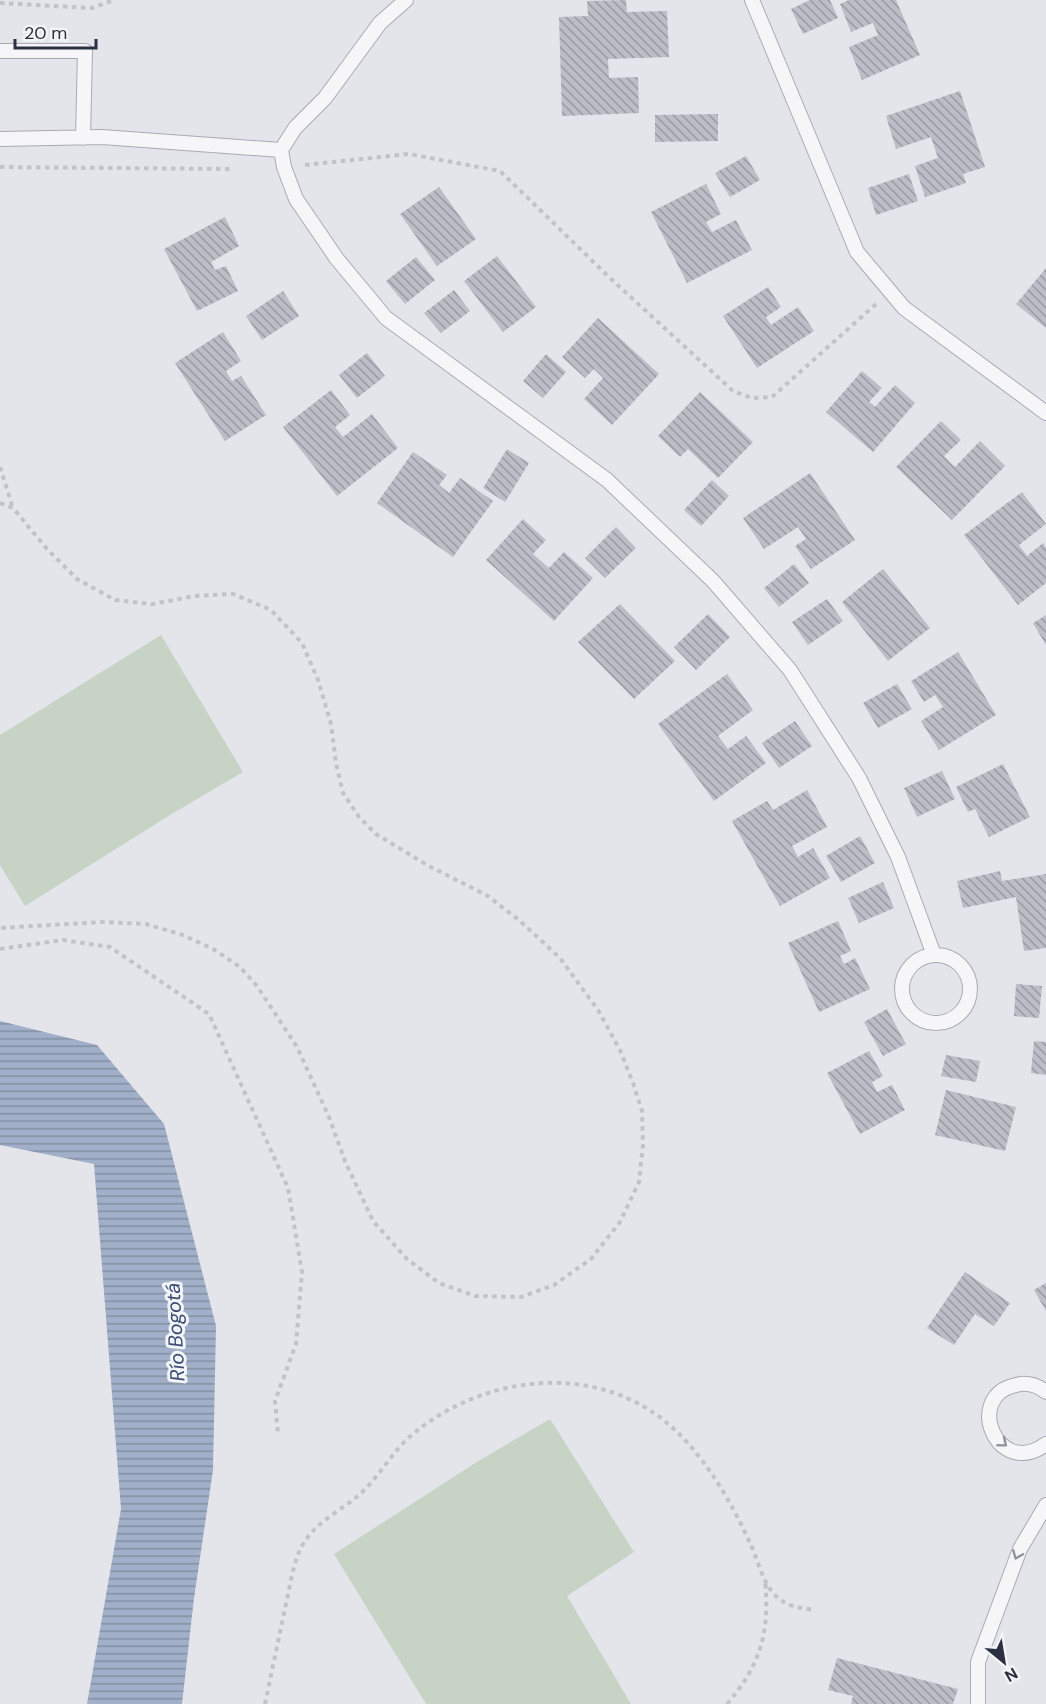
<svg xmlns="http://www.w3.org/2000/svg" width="1046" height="1704" font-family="'DM Sans',sans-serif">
<defs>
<pattern id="water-rules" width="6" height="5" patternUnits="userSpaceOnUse" patternTransform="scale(1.5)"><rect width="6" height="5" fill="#a1afc8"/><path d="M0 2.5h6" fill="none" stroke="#838fa4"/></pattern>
<pattern id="building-back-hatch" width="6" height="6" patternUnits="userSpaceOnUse" patternTransform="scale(1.5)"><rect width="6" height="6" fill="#bbbec7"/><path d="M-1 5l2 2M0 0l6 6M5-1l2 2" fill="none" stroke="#989ba3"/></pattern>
</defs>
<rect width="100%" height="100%" fill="#e3e5ea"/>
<path fill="#c7d4c5" d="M161 635 243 772 170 815 25 906 0 865V735Z
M550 1419 634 1552 567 1596 631 1704H426L334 1554 480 1460Z"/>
<path fill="url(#water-rules)" d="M0 1021 97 1045 164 1124 216 1326 213 1470 194 1598 182 1704H87L121 1509 94 1164 0 1145Z"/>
<path fill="url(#building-back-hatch)" d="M626 0 627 12 667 11 669 57 608 59 609 78 638 77 639 113 562 116 559 17 588 16 587 1Z
M810 0H830L838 18 803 34 791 9Z
M849 0H896L920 55 862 80 849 47 878 35 873 23 851 32 840 4Z
M960 91 985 167 963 174 966 183 925 197 915 166 938 158 931 137 896 149 886 116Z
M718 114V141L655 142V115Z
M746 156 760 180 730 197 715 173Z
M909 174 918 201 876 215 868 188Z
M706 184 721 214 706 222 712 232 736 220 752 250 687 283 651 212Z
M439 187 476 239 437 266 400 214Z
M225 217 239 246 211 262 215 270 226 266 238 291 197 311 164 249Z
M497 256 536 307 503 332 464 281Z
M416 257 435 280 405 304 386 281Z
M1046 268V328L1016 304Z
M768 287 781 307 766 317 771 325 798 307 814 331 757 368 723 316Z
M454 290 470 311 441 333 424 313Z
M283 291 299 316 262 340 246 316Z
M598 318 659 374 612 425 584 399 603 378 594 369 585 378 562 357Z
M223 332 241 361 226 371 232 381 241 376 266 415 225 441 175 363Z
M367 353 385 376 357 398 339 375Z
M546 354 566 372 543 398 523 381Z
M862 371 882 388 869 402 875 407 895 385 915 403 873 452 826 412Z
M331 390 350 415 335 427 343 437 372 414 398 448 337 496 283 427Z
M700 392 753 442 718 478 688 449 680 457 658 436Z
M941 421 961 440 944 456 955 467 980 441 1005 466 952 520 896 467Z
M507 449 529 463 505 502 483 488Z
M413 452 447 475 439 485 449 493 460 478 493 501 453 557 377 503Z
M810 473 855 540 811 569 795 546 806 539 798 527 764 549 743 518Z
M712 480 729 496 701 526 684 510Z
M1022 492 1046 524 1019 545 1027 556 1043 543 1046 548V583L1018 605 964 535Z
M523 519 546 540 533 554 549 568 564 552 593 578 554 621 486 560Z
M616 527 636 548 605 578 585 558Z
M794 564 809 583 779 607 764 588Z
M883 569 930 628 888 661 842 602Z
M827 599 843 621 808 645 792 622Z
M620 604 675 661 634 699 578 642Z
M708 614 730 637 696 670 674 647Z
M1046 615V645L1033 623Z
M958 652 996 715 939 750 921 721 943 707 935 695 924 702 911 681Z
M727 674 753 710 718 736 728 749 746 736 766 763 714 801 658 724Z
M897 684 912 709 878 728 863 703Z
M795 721 812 746 779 768 762 743Z
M1003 764 1030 817 989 837 975 809 968 812 956 787Z
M942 771 955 799 917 817 904 788Z
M807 790 827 827 792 846 798 857 813 848 830 878 780 906 732 821 767 801 773 810Z
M860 836 875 863 841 882 826 856Z
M1000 871 1002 881 1046 874V948L1024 951 1016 897 963 908 957 881Z
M883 882 894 908 859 923 848 898Z
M838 921 851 951 840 956 844 964 855 958 870 989 819 1012 788 943Z
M1016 984 1042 986 1039 1018 1014 1016Z
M887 1009 906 1044 883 1056 864 1022Z
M1034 1041 1046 1042V1075L1031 1073Z
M869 1051 883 1076 872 1082 877 1092 892 1085 905 1110 860 1134 827 1073Z
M946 1055 980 1061 976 1082 941 1076Z
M946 1090 1016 1107 1005 1151 935 1135Z
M965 1272 1010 1303 994 1326 975 1314 954 1345 927 1328Z
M1046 1283V1311L1034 1290Z
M837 1658 958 1689 953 1704H851L853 1696 828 1690Z"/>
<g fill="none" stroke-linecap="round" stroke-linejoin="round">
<defs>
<path id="service" d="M752 0 857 252 904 308 1046 413
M0 51H85L83 138
M0 139 102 137 281 150 295 128 325 98 380 23 406 0
M281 150 284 167 296 199 337 259 386 318 607 480 713 581 790 670 859 778 898 857 934 955
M902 989a34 34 0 1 1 68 0a34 34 0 1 1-68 0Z
M1046 1392C1037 1385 1027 1382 1016 1385 963 1396 997 1480 1046 1444
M978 1704V1662L1020 1549 1046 1505"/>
</defs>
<use href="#service" stroke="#a8abb4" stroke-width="16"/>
<path stroke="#c1c3c9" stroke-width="4" stroke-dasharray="4.5 4.5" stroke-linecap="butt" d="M0 3 92 8 114 0
M305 165 409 154 500 171 610 278 733 391 752 398 772 397 876 304
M0 167 232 169
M0 467 13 508
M0 503 13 508 47 549 77 579 115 600 152 604 195 596 233 594 271 610 302 643 318 680 331 724 336 763 343 793 359 817 376 834 427 865 488 896 520 921 560 958 598 1010 620 1050 633 1083 642 1111 643 1145 639 1182 620 1222 591 1259 554 1285 521 1297 475 1296 439 1283 407 1259 373 1221 345 1161 329 1117 297 1047 257 986 240 967 213 949 183 935 146 924 102 922 0 928
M0 949 63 940 110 947 209 1014 288 1188 302 1272 296 1344 275 1401 278 1434
M265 1704 292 1575C295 1563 298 1551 305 1541 318 1521 342 1510 360 1494 380 1476 393 1450 414 1433 485 1375 593 1362 666 1422 702 1452 730 1499 749 1541 758 1558 762 1584 777 1597 787 1607 802 1608 815 1610
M727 1704C761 1664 770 1632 765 1580"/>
<use href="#service" stroke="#f6f6f9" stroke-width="14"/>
</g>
<defs><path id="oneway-chevron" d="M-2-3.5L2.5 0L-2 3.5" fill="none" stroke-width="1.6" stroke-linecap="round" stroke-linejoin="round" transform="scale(1.5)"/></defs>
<g stroke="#91949e">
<use href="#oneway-chevron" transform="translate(1003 1443) rotate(39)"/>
<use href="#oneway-chevron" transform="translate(1017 1555) rotate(112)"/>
</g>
<g text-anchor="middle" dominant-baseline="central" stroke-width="6" stroke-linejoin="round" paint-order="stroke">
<g font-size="20" font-style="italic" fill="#384b73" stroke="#f3f4f8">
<text transform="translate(175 1332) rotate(-93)">Río Bogotá</text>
</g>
</g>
<g transform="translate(1004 1662) rotate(150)" stroke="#f3f4f8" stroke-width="4.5" paint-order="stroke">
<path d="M0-4.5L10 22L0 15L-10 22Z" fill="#2c3142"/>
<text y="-9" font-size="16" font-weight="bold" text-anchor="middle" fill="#2c3142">N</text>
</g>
<path d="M15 39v9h81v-9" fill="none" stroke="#2c3142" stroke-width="3"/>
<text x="24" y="39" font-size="18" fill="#2c3142" stroke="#f3f4f8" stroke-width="4.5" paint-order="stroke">20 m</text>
</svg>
